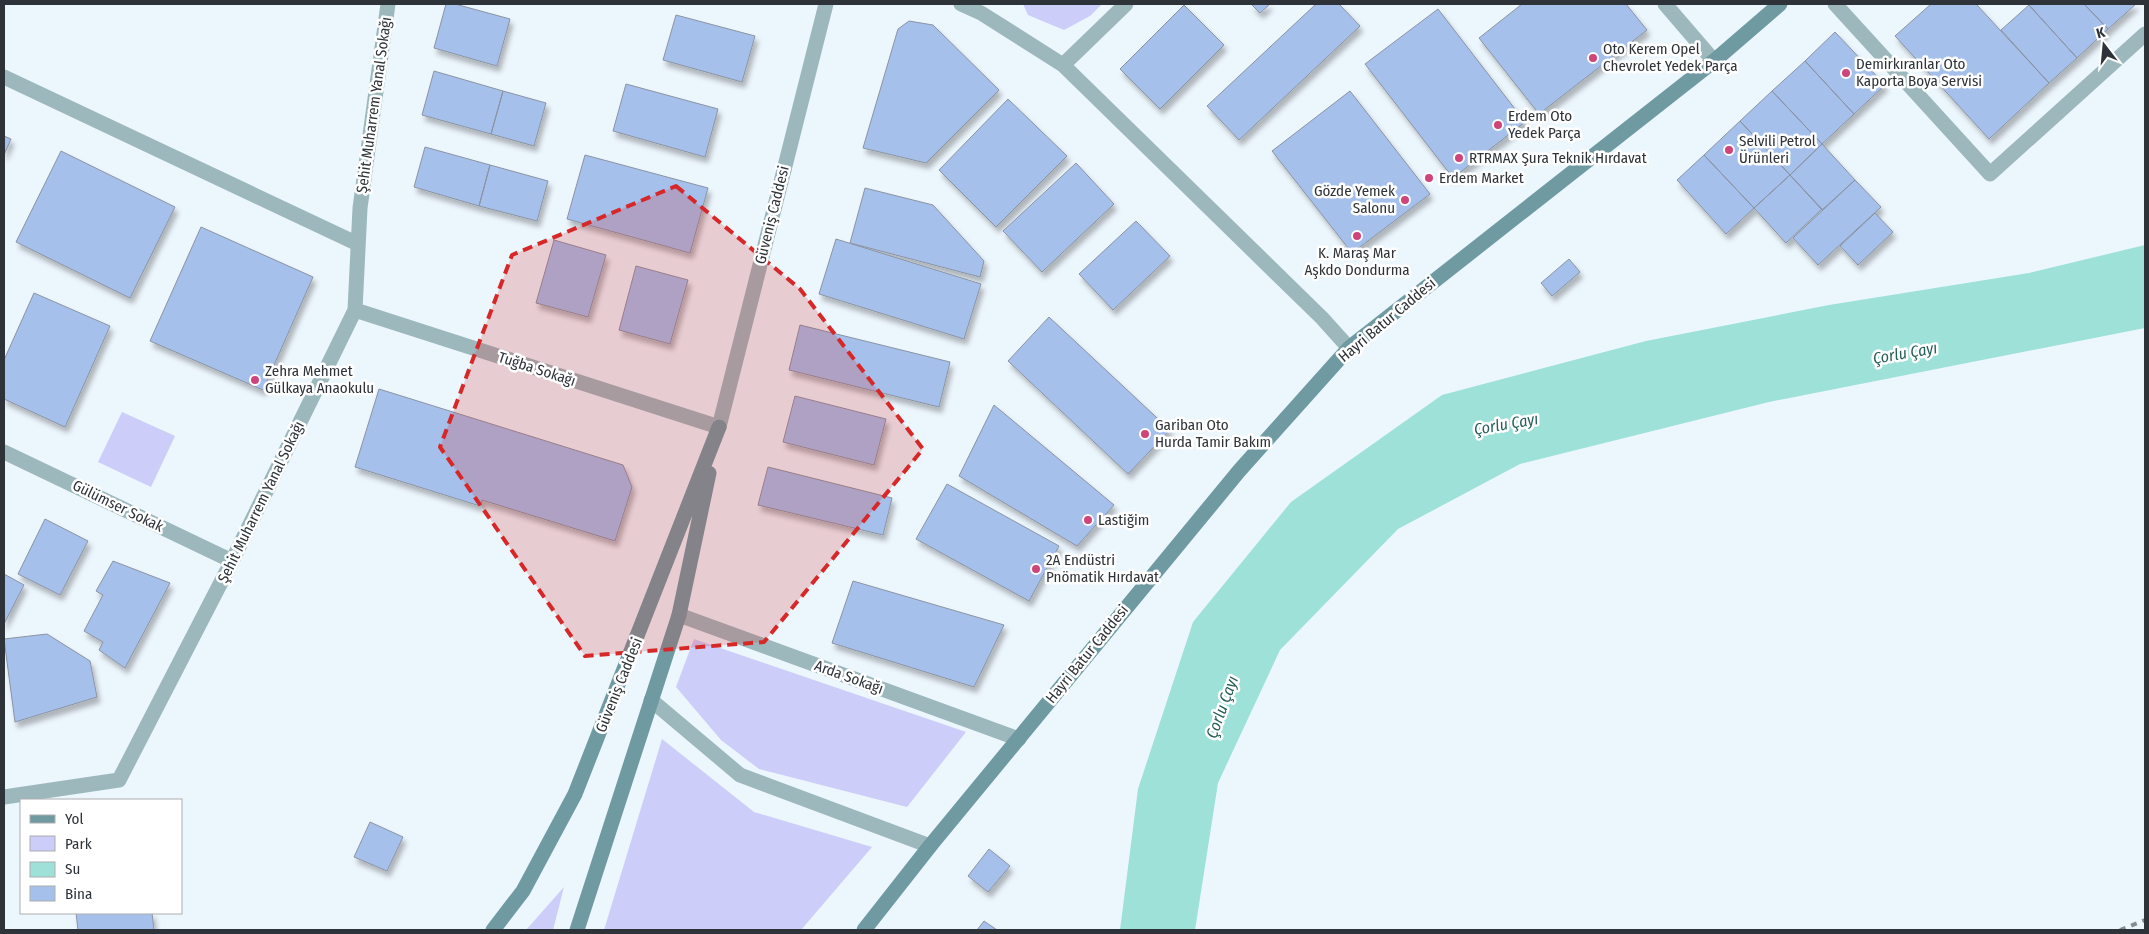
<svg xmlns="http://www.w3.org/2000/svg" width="2149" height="934" font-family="'Fira Sans Condensed',sans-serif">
<defs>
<filter id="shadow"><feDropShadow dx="3" dy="5.5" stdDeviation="2.5" flood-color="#0004"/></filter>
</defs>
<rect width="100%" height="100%" fill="#ecf6fd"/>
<path fill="#cdcdf9" d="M1023 4H1102L1090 16 1064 30 1028 15Z
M122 412 175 436 151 487 98 462Z
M694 639 966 732 907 807 759 769 721 740 676 687Z
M662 739 754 812 872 847 801 930H604Z
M564 887 553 930H526Z"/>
<path fill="#9de1d9" d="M2145 245V328L1769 402 1520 464 1398 529 1280 650 1218 783 1195 930H1120L1138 789 1193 622 1291 502 1442 395 1646 341 1829 305 2029 273Z"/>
<path fill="#a6c0ec" stroke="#8a93a2" filter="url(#shadow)" d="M446 4H455L510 19 497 66 434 48Z
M1251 4H1270L1260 13Z
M1316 4H1339L1360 26 1239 140 1207 106Z
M1522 4H1626L1647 30 1539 114 1479 38Z
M1931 4H1976L2049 83 1989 139 1895 36Z
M2031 4H2084L2108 29 2077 58 2029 5Z
M2084 4H2136L2108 29Z
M1184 5 1224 45 1160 109 1120 69Z
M2029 5 2077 58 2049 83 2001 30Z
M1438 9 1525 122 1453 178 1365 64Z
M676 15 755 36 742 82 663 60Z
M909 21 933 25 999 90 926 163 863 148 898 29Z
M1835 32 1885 85 1854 114 1805 61Z
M1805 61 1854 114 1822 144 1772 91Z
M434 71 503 91 491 134 422 115Z
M626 84 718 109 705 157 613 131Z
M503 91 546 103 534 146 491 134Z
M1350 91 1430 194 1352 253 1272 151Z
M1772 91 1822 144 1790 175 1740 121Z
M1008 99 1067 156 996 227 939 170Z
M1740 121 1790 175 1754 208 1704 155Z
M4 136 11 139 4 155Z
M1822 144 1855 180 1822 210 1790 175Z
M425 147 490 165 479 206 414 187Z
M61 151 175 207 130 298 16 242Z
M585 155 708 188 690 253 567 219Z
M1704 155 1754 208 1726 234 1677 180Z
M1076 163 1114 204 1042 272 1003 231Z
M490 165 548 181 537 221 479 206Z
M1790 175 1822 209 1786 243 1754 208Z
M1855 180 1881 207 1818 265 1793 238Z
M865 188 933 205 984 261 980 277 850 243Z
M1875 213 1893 232 1858 265 1840 246Z
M1136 221 1170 256 1113 310 1079 274Z
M201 227 313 277 263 390 150 341Z
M836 239 981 284 964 339 819 294Z
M554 240 606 255 588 317 536 303Z
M1569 259 1580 272 1552 296 1541 283Z
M636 266 688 280 670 344 619 330Z
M34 293 110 326 65 427 4 399V360Z
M1049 317 1170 430 1128 474 1008 361Z
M800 325 950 362 939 407 789 370Z
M379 389 623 465 632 487 615 541 482 500 480 506 355 467Z
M795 396 886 419 874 465 783 442Z
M994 405 1114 505 1077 546 959 476Z
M768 467 892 498 883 535 758 505Z
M947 484 1059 546 1029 601 916 539Z
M45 519 88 541 60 595 18 574Z
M113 561 170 583 125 668 99 650 103 642 84 631 103 595 96 591Z
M4 574 24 585 4 624Z
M853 581 1004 625 974 687 832 643Z
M47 634 90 661 97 697 15 722 4 639Z
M370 822 403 837 387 871 354 857Z
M989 849 1010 866 988 892 968 876Z
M76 913H152L154 930H78Z
M984 921 997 930H977Z"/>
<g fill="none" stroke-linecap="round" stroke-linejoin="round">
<path stroke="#9cb8bd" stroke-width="15" d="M1835 4 1990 174 2145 34"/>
<path stroke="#9cb8bd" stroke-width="15" d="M961 4 981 13 1063 65 1322 318 1349 348
M1665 4 1714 61
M1063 65 1126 4
M4 77 358 244
M355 310 719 427
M4 452 232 561
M679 615 1019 739
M651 700 740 775 930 846
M4 797 119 780 232 561 355 310 360 208 388 4"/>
<path stroke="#9cb8bd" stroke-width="15" d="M719 427 826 4"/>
<path stroke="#709aa2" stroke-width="15" d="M493 930 523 891 575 794 719 427
M577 930 679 615 709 473
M864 930 930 846 1239 471 1349 348 1714 61 1780 4"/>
<path stroke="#858d93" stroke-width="4" stroke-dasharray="6 6" stroke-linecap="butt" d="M2120 930 2145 920"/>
</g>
<path fill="#d62828" fill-opacity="0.2" stroke="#d62828" stroke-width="4" stroke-dasharray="10 6" stroke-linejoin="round" d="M676 186 800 289 923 449 764 642 585 656 440 447 512 255Z"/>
<g fill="#cf447b" stroke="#fff" stroke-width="2">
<circle cx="1593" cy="58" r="5"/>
<circle cx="1846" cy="73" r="5"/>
<circle cx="1498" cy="125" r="5"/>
<circle cx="1729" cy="150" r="5"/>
<circle cx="1459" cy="158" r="5"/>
<circle cx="1429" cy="178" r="5"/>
<circle cx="1405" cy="200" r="5"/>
<circle cx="1357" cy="236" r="5"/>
<circle cx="255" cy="380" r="5"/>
<circle cx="1145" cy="434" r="5"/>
<circle cx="1088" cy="520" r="5"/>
<circle cx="1036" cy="569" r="5"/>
</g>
<g text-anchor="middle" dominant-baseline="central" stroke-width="5" stroke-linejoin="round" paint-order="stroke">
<g font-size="15" fill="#2d3338" stroke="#fff" text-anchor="start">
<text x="1603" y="49">Oto Kerem Opel<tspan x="1603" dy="17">Chevrolet Yedek Parça</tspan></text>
<text x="1856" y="64">Demirkıranlar Oto<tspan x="1856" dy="17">Kaporta Boya Servisi</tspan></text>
<text x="1508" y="116">Erdem Oto<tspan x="1508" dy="17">Yedek Parça</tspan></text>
<text x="1739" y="141">Selvili Petrol<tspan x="1739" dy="17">Ürünleri</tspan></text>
<text x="1469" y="158">RTRMAX Şura Teknik Hırdavat</text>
<text x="1439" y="178">Erdem Market</text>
<text x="1395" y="191" text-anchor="end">Gözde Yemek<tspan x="1395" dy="17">Salonu</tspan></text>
<text x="1357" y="253" text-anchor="middle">K. Maraş Mar<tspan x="1357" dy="17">Aşkdo Dondurma</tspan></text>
<text x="265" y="371">Zehra Mehmet<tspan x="265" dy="17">Gülkaya Anaokulu</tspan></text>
<text x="1155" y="425">Gariban Oto<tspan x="1155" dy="17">Hurda Tamir Bakım</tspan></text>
<text x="1098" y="520">Lastiğim</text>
<text x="1046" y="560">2A Endüstri<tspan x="1046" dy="17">Pnömatik Hırdavat</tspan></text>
</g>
<g font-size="15" fill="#2d3338" stroke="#fff">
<text transform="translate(374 105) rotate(-82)">Şehit Muharrem Yanal Sokağı</text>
<text transform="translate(772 215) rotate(-76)">Güveniş Caddesi</text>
<text transform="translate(1387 320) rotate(-40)">Hayri Batur Caddesi</text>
<text transform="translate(537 369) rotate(18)">Tuğba Sokağı</text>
<text transform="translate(261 502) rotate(-64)">Şehit Muharrem Yanal Sokağı</text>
<text transform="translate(118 506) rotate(26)">Gülümser Sokak</text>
<text transform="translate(1087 654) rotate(-51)">Hayri Batur Caddesi</text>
<text transform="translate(849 677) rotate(20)">Arda Sokağı</text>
<text transform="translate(619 685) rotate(-68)">Güveniş Caddesi</text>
</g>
<g font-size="16" font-style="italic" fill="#265e59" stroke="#fff">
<text transform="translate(1905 353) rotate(-10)">Çorlu Çayı</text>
<text transform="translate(1506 424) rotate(-10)">Çorlu Çayı</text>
<text transform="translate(1222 707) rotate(-70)">Çorlu Çayı</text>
</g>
</g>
<rect width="2149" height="934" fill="none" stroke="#2d3338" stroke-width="10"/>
<rect x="20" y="799" width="162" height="115" fill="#ffffff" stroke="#abadaf"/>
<rect x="30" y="815" width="25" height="8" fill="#709aa2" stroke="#abadaf"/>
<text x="65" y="824" font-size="15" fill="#2d3338">Yol</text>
<rect x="30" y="836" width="25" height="15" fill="#cdcdf9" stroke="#abadaf"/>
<text x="65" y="849" font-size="15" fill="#2d3338">Park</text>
<rect x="30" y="862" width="25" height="15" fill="#9de1d9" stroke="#abadaf"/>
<text x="65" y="874" font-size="15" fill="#2d3338">Su</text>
<rect x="30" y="886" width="25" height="15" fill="#a6c0ec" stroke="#abadaf"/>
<text x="65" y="899" font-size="15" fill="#2d3338">Bina</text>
<g transform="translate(2104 45) rotate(344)" stroke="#ffffff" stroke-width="4" paint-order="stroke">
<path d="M0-4L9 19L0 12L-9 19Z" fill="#2d3338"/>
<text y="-8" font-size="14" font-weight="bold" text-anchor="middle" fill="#2d3338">K</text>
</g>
</svg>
